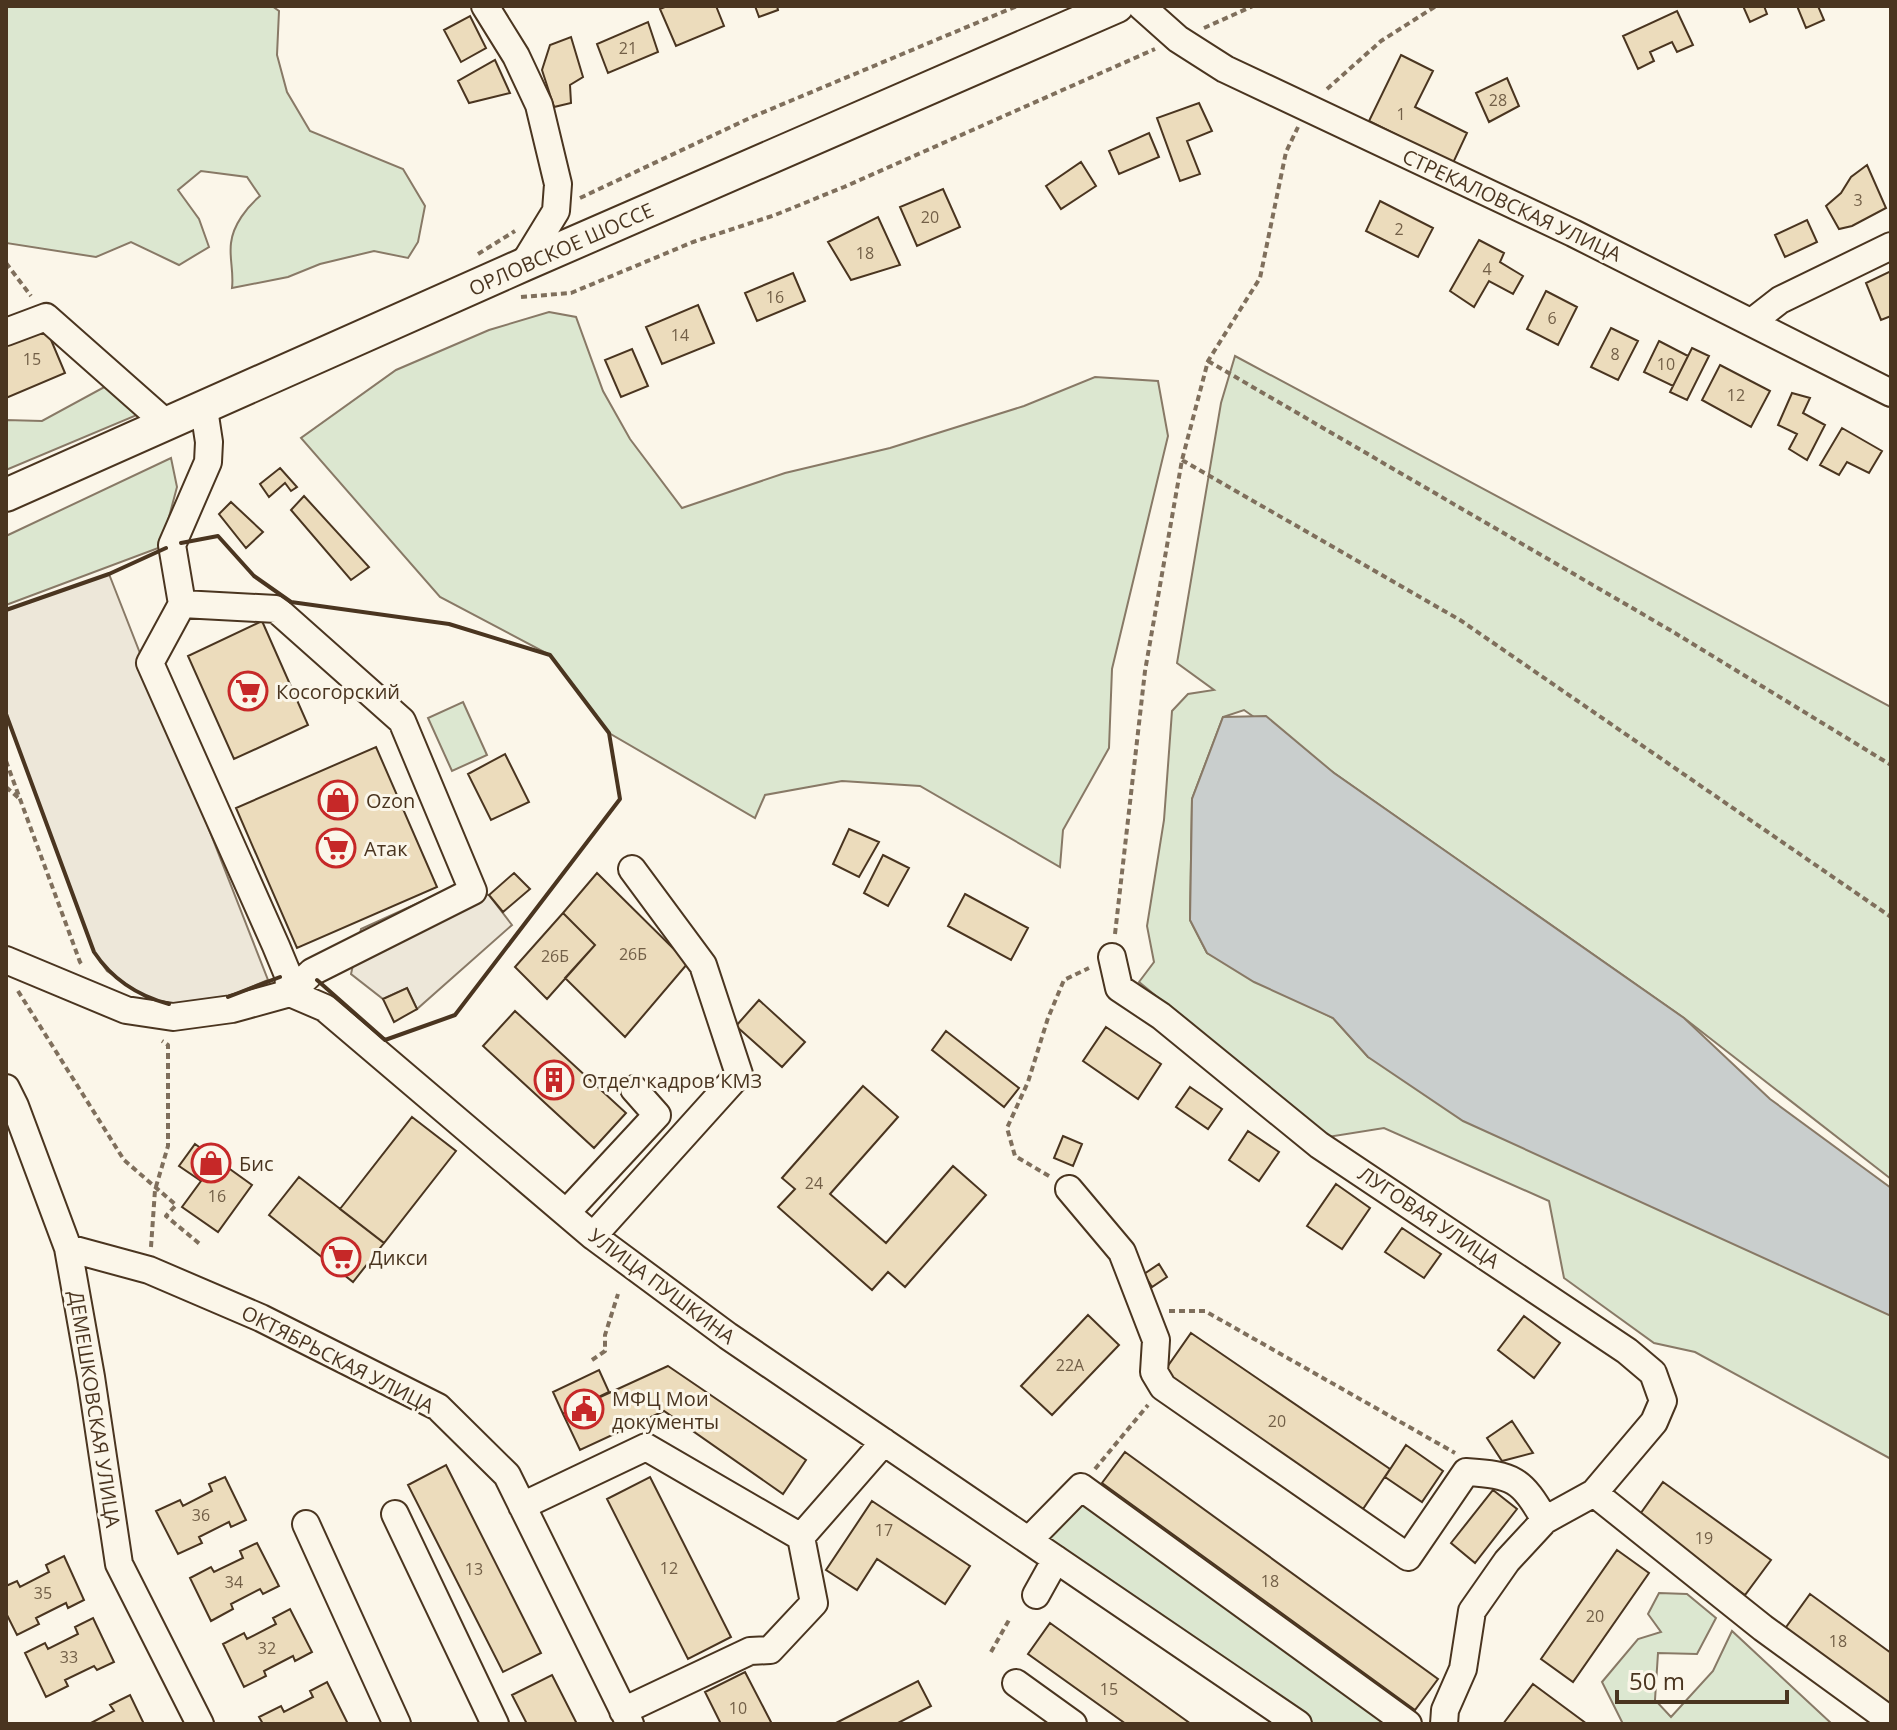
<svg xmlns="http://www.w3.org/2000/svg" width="1897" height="1730" font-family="'Open Sans',sans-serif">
<rect width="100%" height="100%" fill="#fbf6e9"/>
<path fill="#dce7d0" stroke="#887966" stroke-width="2" d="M6 6H272L279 11 277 55 287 92 310 131 403 169 425 206 418 242 408 258 374 251 320 264 288 277 232 288C234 272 229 258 231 243 233 225 247 207 260 196L247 177 201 171 178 190 199 219 209 247 179 265 131 242 96 257 6 243Z
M549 312 576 317 603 391 630 439 682 508 785 473 890 448 1024 406 1095 377 1158 381 1168 436 1112 669 1109 748 1063 830 1060 867 920 786 842 781 765 795 755 818 609 733 550 655 440 597 301 438 396 370 489 330Z
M1235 356 1891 707V1179L1684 1018 1244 710 1223 717 1192 799 1190 920 1207 953 1333 1018 1368 1057 1891 1306V1459L1695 1352 1654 1343 1564 1278 1549 1201 1384 1128 1328 1137 1139 982 1154 962 1147 926 1164 820 1172 711 1188 694 1214 690 1177 663 1221 403Z
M108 385 137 415 6 470V420L42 421Z
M171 458 177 487 161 547 6 605V536Z
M463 702 487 755 452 771 428 718Z
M1080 1501 1392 1724H1314L1046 1541Z
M1659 1593 1687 1594 1716 1618 1697 1654 1658 1653 1655 1700 1671 1717 1713 1671 1732 1631 1832 1724H1623L1602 1682 1638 1639 1661 1632 1648 1614Z"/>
<path fill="#ede7d9" stroke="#887966" stroke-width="2" d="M109 574 268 980 221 1000 178 1007 147 998 107 971 94 952 6 714V610Z
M449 889 489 895 512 925 417 1009 407 988 383 999 351 974 361 929Z"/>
<path fill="#c9cecd" stroke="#887966" stroke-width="2" d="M1266 716 1334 773 1684 1018 1770 1099 1891 1188V1316L1463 1121 1368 1057 1333 1018 1254 982 1207 953 1190 920 1192 799 1223 717Z"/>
<path fill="#ecdcbc" stroke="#4a3520" stroke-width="2" d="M667 6H716L724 26 676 46 660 9Z
M755 6H777L778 10 759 17Z
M1743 6H1764L1767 14 1750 22Z
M1797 6H1818L1824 20 1806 28Z
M1677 11 1693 45 1677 52 1672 42 1650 52 1654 61 1638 69 1623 36Z
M470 16 486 48 461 62 444 30Z
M648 22 658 52 608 73 597 44Z
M571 37 583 77 570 85 571 103 554 107 542 70 550 45Z
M1401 55 1433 71 1415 107 1467 133 1453 163 1369 121Z
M495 60 510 93 469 103 458 81Z
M1507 78 1519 106 1489 122 1476 93Z
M1199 103 1212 131 1187 141 1200 174 1180 181 1157 118Z
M1149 133 1159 157 1119 174 1109 151Z
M1081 162 1096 186 1061 209 1046 186Z
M1867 165 1886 208 1852 226 1839 229 1826 206 1841 193 1851 177Z
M943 189 960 227 917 246 900 207Z
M1380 201 1433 228 1418 257 1366 231Z
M878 217 900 265 851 280 828 242Z
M1807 220 1817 242 1785 257 1775 235Z
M1479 240 1504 253 1500 262 1523 276 1513 294 1489 281 1474 307 1450 291Z
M1891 271V316L1881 320 1866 283Z
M793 273 805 301 757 321 745 293Z
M1546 291 1577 307 1558 345 1527 329Z
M698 305 714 343 662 364 646 327Z
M46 328 65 373 6 398V344Z
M1611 328 1638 341 1618 380 1591 367Z
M1659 341 1688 356 1673 386 1644 372Z
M1692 348 1709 356 1687 400 1670 392Z
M632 349 648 386 621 397 605 360Z
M1720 365 1770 391 1751 427 1702 400Z
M1792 393 1810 398 1803 413 1825 425 1807 460 1789 449 1797 434 1778 425Z
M1842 428 1882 451 1869 473 1847 462 1839 475 1820 465Z
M280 468 297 487 291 491 285 483 269 497 260 484Z
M304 496 369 567 351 580 291 510Z
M231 502 263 532 246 548 219 514Z
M262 621 308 725 234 759 188 656Z
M376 747 437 887 297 948 236 808Z
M505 754 529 802 491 820 468 774Z
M849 829 879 842 859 877 833 864Z
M883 855 909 868 888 906 864 893Z
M514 873 530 889 503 912 489 895Z
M597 873 688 963 625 1037 565 978 595 945 563 913Z
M965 894 1028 928 1011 960 948 926Z
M563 913 595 945 547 999 515 967Z
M407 988 417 1009 394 1022 383 999Z
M759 1000 805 1042 782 1067 736 1026Z
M515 1011 626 1113 594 1148 483 1046Z
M1106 1027 1161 1064 1138 1099 1083 1061Z
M946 1031 1019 1088 1004 1107 932 1050Z
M863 1086 898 1117 830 1194 886 1243 953 1166 986 1195 905 1287 888 1272 872 1290 778 1207 795 1189 782 1178Z
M1190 1087 1222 1109 1208 1129 1176 1107Z
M412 1117 456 1151 384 1243 340 1209Z
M1248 1131 1279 1152 1259 1181 1229 1160Z
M1063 1136 1082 1144 1073 1166 1054 1158Z
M195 1144 252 1185 218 1232 182 1207 201 1181 179 1166Z
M299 1177 384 1243 353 1282 269 1215Z
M1336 1184 1370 1208 1342 1249 1307 1226Z
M1402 1228 1441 1254 1424 1278 1385 1252Z
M1159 1264 1167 1277 1152 1287 1144 1274Z
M1088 1315 1119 1345 1052 1415 1021 1386Z
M1524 1316 1560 1343 1534 1378 1498 1350Z
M1191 1333 1390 1469 1363 1509 1163 1373Z
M668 1366 806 1460 783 1494 664 1411 580 1450 563 1414Z
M599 1370 609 1392 563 1414 553 1392Z
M1512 1421 1533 1453 1502 1461 1487 1438Z
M1406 1445 1443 1471 1422 1502 1385 1477Z
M1125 1452 1438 1679 1415 1710 1102 1483Z
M446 1465 541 1653 503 1672 408 1485Z
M225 1477 246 1520 231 1527 229 1522 199 1537 202 1543 178 1554 156 1511 180 1500 183 1506 212 1491 209 1484Z
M650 1477 731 1637 688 1659 607 1499Z
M1663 1482 1771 1560 1745 1595 1638 1517Z
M1493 1490 1517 1509 1475 1563 1451 1543Z
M872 1501 970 1566 945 1604 877 1559 857 1590 826 1570Z
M257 1543 279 1586 263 1594 260 1589 231 1604 233 1609 211 1621 190 1578 211 1567 214 1572 243 1558 240 1551Z
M1617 1550 1649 1573 1573 1682 1541 1659Z
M64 1556 84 1600 68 1608 66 1603 36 1618 39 1624 17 1635 6 1613V1586L17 1581 20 1587 49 1572 46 1565Z
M1810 1594 1891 1653V1707L1784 1630Z
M290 1609 312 1652 295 1661 293 1656 264 1671 266 1676 244 1687 223 1644 244 1633 247 1639 276 1624 273 1618Z
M93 1618 114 1662 97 1670 94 1666 65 1680 68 1686 46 1697 25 1653 45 1643 48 1649 78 1634 75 1627Z
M1050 1623 1191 1724H1126L1028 1654Z
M745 1672 772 1724H721L705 1692Z
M552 1675 577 1724H527L512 1695Z
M918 1681 931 1706 896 1724H834Z
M327 1682 348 1724H263L259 1717 281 1706 284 1712 313 1697 310 1691Z
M1533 1684 1587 1724H1503Z
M130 1695 144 1724H89L114 1711 110 1705Z"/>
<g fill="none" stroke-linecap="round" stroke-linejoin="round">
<defs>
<path id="minor" d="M485 6 516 56 539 105 558 184 556 211 523 265
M1141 6 1178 39 1225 69 1573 233 1891 393
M1753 321 1780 300 1891 246
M6 332 46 317 167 424
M182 604 276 609 402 721 473 891 312 972 290 993 288 975 276 946 150 663 182 604 172 545 208 462 209 442 204 409
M1112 957 1119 988 1161 1016 1319 1145 1627 1351 1653 1373 1663 1401 1654 1422 1594 1493 1545 1520 1507 1561 1472 1611 1463 1669 1445 1710 1444 1724
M6 960 126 1010 173 1017 232 1009 290 993 325 1008 593 1236 728 1336 1298 1724
M6 1088 15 1106 68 1248 91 1377 119 1564 200 1724
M1069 1189 1122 1252 1156 1340 1154 1372 1163 1387 1408 1557 1466 1472C1514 1475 1521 1479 1545 1520
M566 1213 657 1115 634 1089
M593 1236 739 1074 703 965 632 869
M68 1248 149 1270 261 1318 438 1407 507 1475 630 1724
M1594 1493 1763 1628 1891 1721
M522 1506 646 1447 801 1537 884 1442
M395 1514 495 1724
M306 1524 397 1724
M1029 1540 1081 1487 1408 1724
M1036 1595 1056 1559
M1016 1683 1073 1724
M623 1711 750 1651 770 1650 814 1603 801 1537"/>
<path id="major" d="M6 495 523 265 1117 6"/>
</defs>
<use href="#minor" stroke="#4a3520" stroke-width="30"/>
<use href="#major" stroke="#4a3520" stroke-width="36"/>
<path stroke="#7f6f5c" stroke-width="4" stroke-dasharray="6 4" stroke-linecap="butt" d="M1204 28 1253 6
M1327 89 1381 41 1436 6
M580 198 752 117 1017 6
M478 254 515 231
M6 263 31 296
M521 297 571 293 693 242 775 215 844 187 1155 49
M1208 361 1670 630 1891 765
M1182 460 1460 620 1891 917
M6 761 80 962 83 966
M6 787 21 800
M1115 934 1145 671 1182 460 1208 361 1260 278 1286 152 1298 127
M18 991 124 1160 176 1205 166 1216 201 1245
M1049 1176 1015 1156 1007 1128 1028 1082 1048 1018 1064 980 1089 968
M151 1247 155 1190 168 1146V1045L162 1041
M1169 1311H1205L1455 1453
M592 1360 605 1351V1335L618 1294
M1095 1469 1148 1405
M991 1652 1009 1620"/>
<use href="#minor" stroke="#fbf6e9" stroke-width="26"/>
<use href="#major" stroke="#fbf6e9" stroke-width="32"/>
<path stroke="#4a3520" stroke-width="4" d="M181 543 218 536 254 576 291 602 449 624 550 655 609 733 620 799 455 1015 385 1040 317 980
M6 610 109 574 166 548
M6 714 94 952C112 979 138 996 169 1004
M228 997 280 977"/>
</g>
<defs>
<symbol id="supermarket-ring" viewBox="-11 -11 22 22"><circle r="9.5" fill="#fbf6e9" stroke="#c62828" stroke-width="1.5"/><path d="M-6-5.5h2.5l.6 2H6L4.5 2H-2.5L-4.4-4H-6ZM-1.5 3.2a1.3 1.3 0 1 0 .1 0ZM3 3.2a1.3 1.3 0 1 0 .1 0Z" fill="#c62828"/></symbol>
<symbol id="shop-ring" viewBox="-11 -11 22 22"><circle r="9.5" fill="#fbf6e9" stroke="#c62828" stroke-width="1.5"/><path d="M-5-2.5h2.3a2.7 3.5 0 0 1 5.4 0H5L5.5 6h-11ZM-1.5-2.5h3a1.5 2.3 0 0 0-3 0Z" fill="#c62828"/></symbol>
<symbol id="building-ring" viewBox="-11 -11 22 22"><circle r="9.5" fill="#fbf6e9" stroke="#c62828" stroke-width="1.5"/><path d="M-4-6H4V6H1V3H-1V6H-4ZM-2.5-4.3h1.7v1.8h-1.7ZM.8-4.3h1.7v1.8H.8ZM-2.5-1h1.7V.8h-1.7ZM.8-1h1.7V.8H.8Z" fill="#c62828"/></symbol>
<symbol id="civic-ring" viewBox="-11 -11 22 22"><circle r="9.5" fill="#fbf6e9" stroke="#c62828" stroke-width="1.5"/><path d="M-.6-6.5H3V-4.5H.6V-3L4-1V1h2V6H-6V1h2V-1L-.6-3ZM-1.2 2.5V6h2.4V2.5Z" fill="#c62828"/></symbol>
</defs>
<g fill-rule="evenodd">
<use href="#supermarket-ring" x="226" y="669" width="44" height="44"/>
<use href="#shop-ring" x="316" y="778" width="44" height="44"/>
<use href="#supermarket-ring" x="314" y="826" width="44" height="44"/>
<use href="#building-ring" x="532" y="1058" width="44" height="44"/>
<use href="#shop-ring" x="189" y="1141" width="44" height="44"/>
<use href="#supermarket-ring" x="319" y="1235" width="44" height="44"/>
<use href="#civic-ring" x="562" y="1387" width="44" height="44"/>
</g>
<g text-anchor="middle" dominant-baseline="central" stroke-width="6" stroke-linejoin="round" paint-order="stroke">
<g font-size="16" fill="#725f47">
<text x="628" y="48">21</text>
<text x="1498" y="100">28</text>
<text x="1401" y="114">1</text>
<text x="1858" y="200">3</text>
<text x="930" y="217">20</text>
<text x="1399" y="229">2</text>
<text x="865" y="253">18</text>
<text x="1487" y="269">4</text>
<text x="775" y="297">16</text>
<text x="1552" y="318">6</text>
<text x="680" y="335">14</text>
<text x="1615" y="354">8</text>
<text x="32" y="359">15</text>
<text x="1666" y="364">10</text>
<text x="1736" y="395">12</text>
<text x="633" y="954">26Б</text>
<text x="555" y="956">26Б</text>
<text x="814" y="1183">24</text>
<text x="217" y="1196">16</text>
<text x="1070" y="1365">22А</text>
<text x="1277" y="1421">20</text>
<text x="201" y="1515">36</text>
<text x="884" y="1530">17</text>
<text x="1704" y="1538">19</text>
<text x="669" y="1568">12</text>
<text x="474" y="1569">13</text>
<text x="1270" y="1581">18</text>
<text x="234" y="1582">34</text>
<text x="43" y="1593">35</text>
<text x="1595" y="1616">20</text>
<text x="1838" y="1641">18</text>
<text x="267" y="1648">32</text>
<text x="69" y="1657">33</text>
<text x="1109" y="1689">15</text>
<text x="738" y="1708">10</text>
</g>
<g font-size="20" fill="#4a3520" stroke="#fbf6e9">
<text transform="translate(1512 205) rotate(25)">СТРЕКАЛОВСКАЯ УЛИЦА</text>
<text transform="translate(561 249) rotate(-24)">ОРЛОВСКОЕ ШОССЕ</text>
<text transform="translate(1429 1217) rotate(34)">ЛУГОВАЯ УЛИЦА</text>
<text transform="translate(662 1286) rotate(37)">УЛИЦА ПУШКИНА</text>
<text transform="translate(338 1359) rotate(27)">ОКТЯБРЬСКАЯ УЛИЦА</text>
<text transform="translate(95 1409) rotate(81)">ДЕМЕШКОВСКАЯ УЛИЦА</text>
</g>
<g font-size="20" fill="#4a3520" stroke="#fbf6e9" text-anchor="start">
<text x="276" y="691">Косогорский</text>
<text x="366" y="800">Ozon</text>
<text x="364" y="848">Атак</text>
<text x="582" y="1080">Отдел кадров КМЗ</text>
<text x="239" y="1163">Бис</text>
<text x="369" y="1257">Дикси</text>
<text x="612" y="1398">МФЦ Мои<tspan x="612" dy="23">документы</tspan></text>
</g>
</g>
<rect width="1897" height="1730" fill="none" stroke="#4a3520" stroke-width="16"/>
<path d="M1617 1690v12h170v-12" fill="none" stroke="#4a3520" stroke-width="4"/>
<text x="1629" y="1690" font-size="24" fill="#4a3520" stroke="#fbf6e9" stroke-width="6" paint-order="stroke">50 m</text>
</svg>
